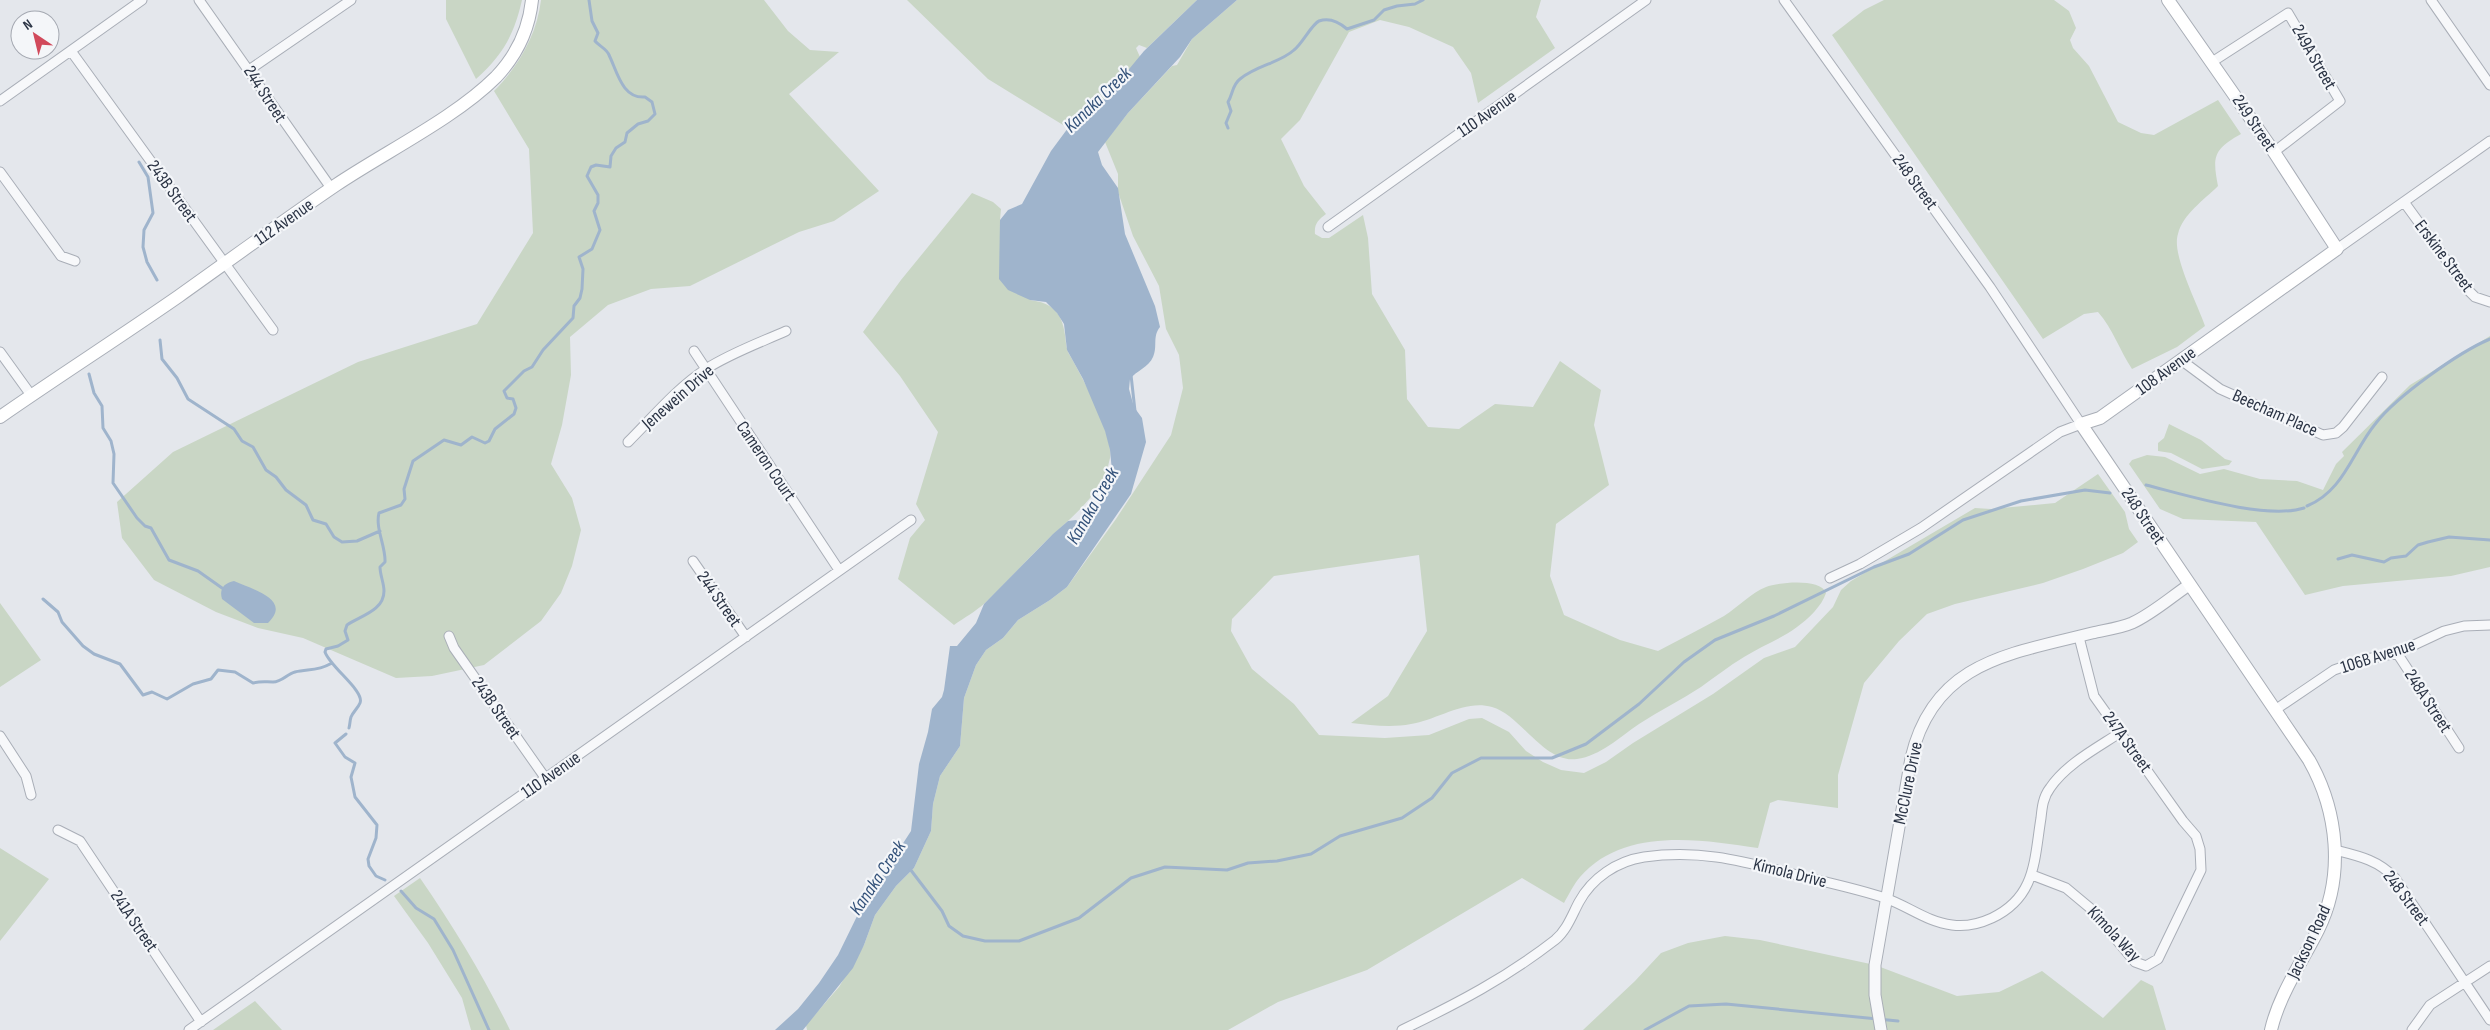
<svg xmlns="http://www.w3.org/2000/svg" width="2490" height="1030" font-family="'Sofia Sans Condensed',sans-serif">
<rect width="100%" height="100%" fill="#e4e7ec"/>
<path fill="#c9d6c5" d="M446 0H522C514 35 503 55 476 79L446 19Z
M541 0H764L788 31 810 50 839 52 789 94 879 191 834 221 799 232 690 286 651 289 608 305 570 337 571 375 562 425 551 464 572 498 581 530 572 566 561 593 541 621 484 665 432 676 396 678 303 638 258 628 216 612 154 580 122 538 117 502 173 452 358 362 477 324 533 233 529 149 494 91C518 67 537 35 541 0Z
M907 0H1197L1147 48 1139 45 1136 48 1140 57 1137 61 1101 103 1086 112 1068 128 988 79Z
M1237 0H1541L1536 17 1555 48 1478 103 1471 73 1453 47 1409 27 1380 20 1349 32 1300 120 1281 139 1304 186 1326 214C1318 220 1314 224 1315 234L1322 238H1329L1363 215 1368 238 1372 294 1405 350 1407 399 1428 427 1459 429 1495 404 1533 407 1560 361 1601 390 1594 425 1609 485 1556 524 1550 576 1564 615 1620 640 1658 651C1680 639 1703 628 1724 616 1738 607 1751 593 1766 587 1779 582 1821 578 1826 593 1822 606 1808 619 1797 627 1781 639 1761 646 1744 657 1729 666 1715 677 1701 687 1681 700 1659 711 1639 724 1620 737 1600 756 1577 759 1544 764 1521 715 1492 707 1465 699 1437 720 1411 724 1391 728 1371 725 1351 723L1388 696 1427 631 1419 555 1274 576 1232 619 1231 631 1252 669 1294 704 1319 735 1385 738 1429 735 1469 719 1482 718 1509 732 1526 751 1543 762 1561 770 1584 773 1606 762 1633 743 1713 694 1764 658 1795 647 1833 607 1841 590 1851 581 1975 508 1991 509 2055 503 2098 474 2125 512 2129 529 2138 542 2123 553 2083 569 2043 583 1955 604 1927 614 1899 641 1864 683 1838 775V808L1778 800 1770 803 1758 848C1700 839 1623 827 1580 877 1574 884 1569 894 1564 903L1522 878 1367 970 1278 1002 1228 1030H807L806 1025 839 987 864 945 875 915 896 886 914 868 931 831 933 804 940 776 960 746 964 698 976 665 986 650 1003 638 1018 620 1050 600 1067 587 1116 519 1171 435 1183 388 1179 355 1166 329 1159 286 1133 236 1118 192V174L1105 142 1128 113 1172 66 1177 65 1192 39Z
M1884 0H2054L2069 11 2076 28 2070 40 2073 48 2089 66 2118 122 2141 133 2154 135 2218 100 2241 134C2214 149 2212 156 2218 186 2204 200 2183 214 2178 234 2171 254 2198 305 2205 326L2177 347 2132 369C2120 351 2113 329 2098 312L2084 314 2043 339 1832 35 1864 10Z
M972 193 993 202 1001 209 1000 220 1030 300C1052 303 1062 312 1065 335 1066 342 1066 348 1069 354 1081 374 1114 437 1110 458 1103 496 1066 521 1041 546 1022 565 1004 585 985 603 976 611 964 618 954 625L898 579 910 538 925 520 916 504 938 432 900 376 863 332 901 280Z
M2490 336V567L2451 576 2343 586 2305 595 2256 522 2183 519 2160 509 2129 464 2132 460 2147 455 2165 457 2200 474 2224 469 2260 479 2297 481 2323 490 2336 464 2344 456 2342 452 2410 385Z
M2169 424 2201 440 2225 459 2232 461 2229 465 2202 469 2171 453 2158 451V443L2164 438Z
M0 603 41 660 0 687Z
M0 848 49 879 0 941Z
M420 878C454 927 484 977 510 1030H471L462 998 428 943 394 896Z
M1725 936 1760 940 1875 965 1957 996 1999 992 2042 971 2103 1018 2141 980 2153 986 2166 1030H1583L1635 981 1661 953 1688 943Z
M255 1001 282 1030H213Z"/>
<path fill="#9fb4cc" d="M1197 0H1237L1192 39 1180 57 1128 113 1098 152 1102 165 1118 188 1125 234 1155 306 1160 327C1152 337 1158 346 1153 357 1149 367 1136 371 1130 379L1129 389 1134 407 1142 418 1146 442 1131 494 1067 587 1050 600 1018 620 1003 638 986 650 976 665 964 698 960 746 940 776 933 804 931 831 914 868 896 886 875 915 864 945 853 968 803 1030H775L798 1009 819 983 838 955 861 908 911 831 919 764 928 732 932 709 942 697 944 690 950 646H957L976 623 984 604 1053 534 1068 521 1076 520 1080 523 1086 521 1097 510 1113 482 1110 450 1105 431 1083 379 1067 350 1064 324 1057 313 1046 302 1030 300 1008 290 999 279 1000 220 1008 210 1022 204 1051 151 1068 128 1086 112 1101 103 1144 51Z
M234 581C251 589 293 599 268 623H254L222 599C219 589 224 583 234 581Z"/>
<g fill="none" stroke-linecap="round" stroke-linejoin="round">
<path stroke="#9fb4cc" stroke-width="3" d="M1228 128 1226 123 1231 111 1228 102C1233 94 1232 85 1240 79 1257 65 1280 63 1294 50 1302 44 1312 24 1319 21 1330 17 1339 22 1347 29L1374 20 1384 10 1397 6 1415 4 1423 0
M139 162 148 177 153 213 144 230 143 247 147 262 157 280
M160 340 162 359 177 378 188 399 234 429 242 441 253 447 266 470 276 477 286 490 306 505 313 520 326 524 334 537 342 542 357 541 380 531
M89 374 94 393 102 406 103 428 111 441 114 454 113 483 137 518 145 526 151 528 169 560 198 571 222 588
M1131 375 1135 411
M2146 485C2186 495 2266 520 2304 508
M2307 506C2344 491 2352 452 2376 423 2397 396 2459 352 2490 339
M2338 559 2352 555 2384 562 2391 558 2406 556 2418 545 2428 542 2449 537 2490 540
M43 599 58 612 62 622 83 646 94 654 120 664 143 695 152 692 167 699 193 684 211 679 218 670 235 672 253 683C261 681 265 682 273 682 282 682 287 674 295 672 308 669 318 671 330 664
M349 728C350 724 350 720 351 717 353 712 358 708 360 703 365 691 330 667 325 652L326 649 338 646 348 640 345 631 347 625C360 616 384 611 384 591 384 583 380 575 380 567L385 562C386 547 375 528 379 513L401 505 405 499 404 489 413 461 444 440 461 445 472 437 485 443 489 441 495 429 514 414 516 408 513 399 507 398 504 391 524 371 532 367 543 350 573 318 574 306 580 298 582 289 583 269 579 257 592 249 600 230 594 211 598 203V195L587 176 591 167 596 165 610 167 611 156 616 148 625 142 627 133 638 124 648 121 655 114 652 102 645 97C622 99 617 71 609 55 607 49 599 46 595 41L598 33 592 21 589 0
M346 734 335 743 345 757 355 763 351 777 355 797 377 825 376 838 368 859 369 866 376 876 385 880
M910 869 942 911 949 926 963 936 985 941H1019L1079 918 1131 878 1165 867 1227 870 1248 863 1277 861 1311 854 1340 836 1402 818 1432 798 1452 773 1481 758H1552L1586 744 1639 704 1684 662 1715 640 1774 616 1874 567 1909 554 1963 520 2021 501 2085 490 2110 493
M401 891 416 908 434 919 453 950 489 1030
M1645 1030 1689 1006 1726 1004 1898 1021"/>
<defs>
<path id="minor" d="M199 0 331 188
M1784 0 1990 287 2081 424 2060 432 1921 528 1860 564 1830 578
M2431 0 2490 85
M71 51 273 330
M2212 62 2288 13 2340 101 2274 152
M249 70 351 0
M0 101 142 0
M0 172 61 256 75 261
M2404 202 2468 290 2475 297 2490 302
M1328 227 1646 0
M2337 249 2490 141
M694 351 839 570
M0 352 31 395
M2181 360 2220 389 2323 435 2336 433 2343 427 2382 377
M628 442C653 417 677 388 706 369 731 353 759 343 786 331
M693 561 746 637
M449 636 454 648 546 779
M2397 653 2459 748
M2275 710 2334 670 2362 660 2397 653 2444 631 2464 626 2490 625
M0 736 26 776 31 795
M58 830 80 841 201 1022
M2335 850C2359 856 2378 860 2395 878L2490 1020
M2032 875 2066 888 2090 908 2135 962 2146 966 2158 959 2201 870 2200 849 2196 836 2183 821 2094 696 2079 637
M189 1030 911 520
M1402 1030C1458 1003 1506 978 1555 940 1567 930 1572 915 1579 902 1592 878 1617 861 1644 857 1704 849 1745 862 1801 876 1829 883 1858 889 1885 898 1908 906 1927 922 1952 925 1966 927 1979 924 1992 918 2036 897 2034 861 2041 818 2042 808 2043 797 2050 788 2066 764 2097 748 2121 732
M2412 1030 2430 1005 2490 966"/>
<path id="tertiary" d="M1881 1030 1875 995V965L1911 758C1934 661 2010 654 2092 633 2105 630 2120 628 2132 623 2152 614 2171 597 2189 585"/>
<path id="secondary" d="M2168 0 2274 152 2337 249 2100 418 2081 424 2309 760C2338 811 2345 876 2318 930 2302 962 2279 995 2271 1030
M0 417C59 376 120 337 179 296 231 259 283 221 336 185 385 152 455 118 496 77 516 56 529 29 532 0"/>
</defs>
<use href="#minor" stroke="#a9aeb7" stroke-width="11"/>
<use href="#tertiary" stroke="#a9aeb7" stroke-width="13"/>
<use href="#secondary" stroke="#a9aeb7" stroke-width="14"/>
<use href="#minor" stroke="#f7f8fa" stroke-width="9"/>
<use href="#tertiary" stroke="#f7f8fa" stroke-width="11"/>
<use href="#secondary" stroke="#fff" stroke-width="12"/>
</g>
<g text-anchor="middle" dominant-baseline="central" stroke-width="4.5" stroke-linejoin="round" paint-order="stroke">
<g font-size="18" fill="#2b3445" stroke="#f4f6f9">
<text transform="translate(2314 57) rotate(60)">249A Street</text>
<text transform="translate(265 94) rotate(57)">244 Street</text>
<text transform="translate(1487 114) rotate(-35)">110 Avenue</text>
<text transform="translate(2254 123) rotate(56)">249 Street</text>
<text transform="translate(1915 182) rotate(54)">248 Street</text>
<text transform="translate(172 191) rotate(54)">243B Street</text>
<text transform="translate(284 222) rotate(-35)">112 Avenue</text>
<text transform="translate(2444 256) rotate(53)">Erskine Street</text>
<text transform="translate(2166 371) rotate(-36)">108 Avenue</text>
<text transform="translate(678 397) rotate(-41)">Jenewein Drive</text>
<text transform="translate(2275 413) rotate(24)">Beecham Place</text>
<text transform="translate(766 461) rotate(56)">Cameron Court</text>
<text transform="translate(2143 516) rotate(56)">248 Street</text>
<text transform="translate(719 599) rotate(55)">244 Street</text>
<text transform="translate(2378 656) rotate(-18)">106B Avenue</text>
<text transform="translate(2428 701) rotate(57)">248A Street</text>
<text transform="translate(496 708) rotate(55)">243B Street</text>
<text transform="translate(2127 742) rotate(54)">247A Street</text>
<text transform="translate(551 775) rotate(-35)">110 Avenue</text>
<text transform="translate(1908 783) rotate(-78)">McClure Drive</text>
<text transform="translate(1790 873) rotate(14)">Kimola Drive</text>
<text transform="translate(2406 898) rotate(53)">248 Street</text>
<text transform="translate(134 921) rotate(56)">241A Street</text>
<text transform="translate(2114 934) rotate(47)">Kimola Way</text>
<text transform="translate(2309 942) rotate(-65)">Jackson Road</text>
</g>
<g font-size="19" font-style="italic" fill="#34527a" stroke="#f4f6f9">
<text transform="translate(1098 100) rotate(-44)">Kanaka Creek</text>
<text transform="translate(1093 506) rotate(-60)">Kanaka Creek</text>
<text transform="translate(878 878) rotate(-56)">Kanaka Creek</text>
</g>
</g>
<g transform="translate(35 35) rotate(325)"><circle r="24" fill="#f4f6f9" stroke="#a4a8b1"/>
<path d="M0-4L9 19L0 12L-9 19Z" fill="#d1495b"/>
<text y="-8" font-size="14" font-weight="bold" text-anchor="middle" fill="#2b3445">N</text>
</g>
</svg>
